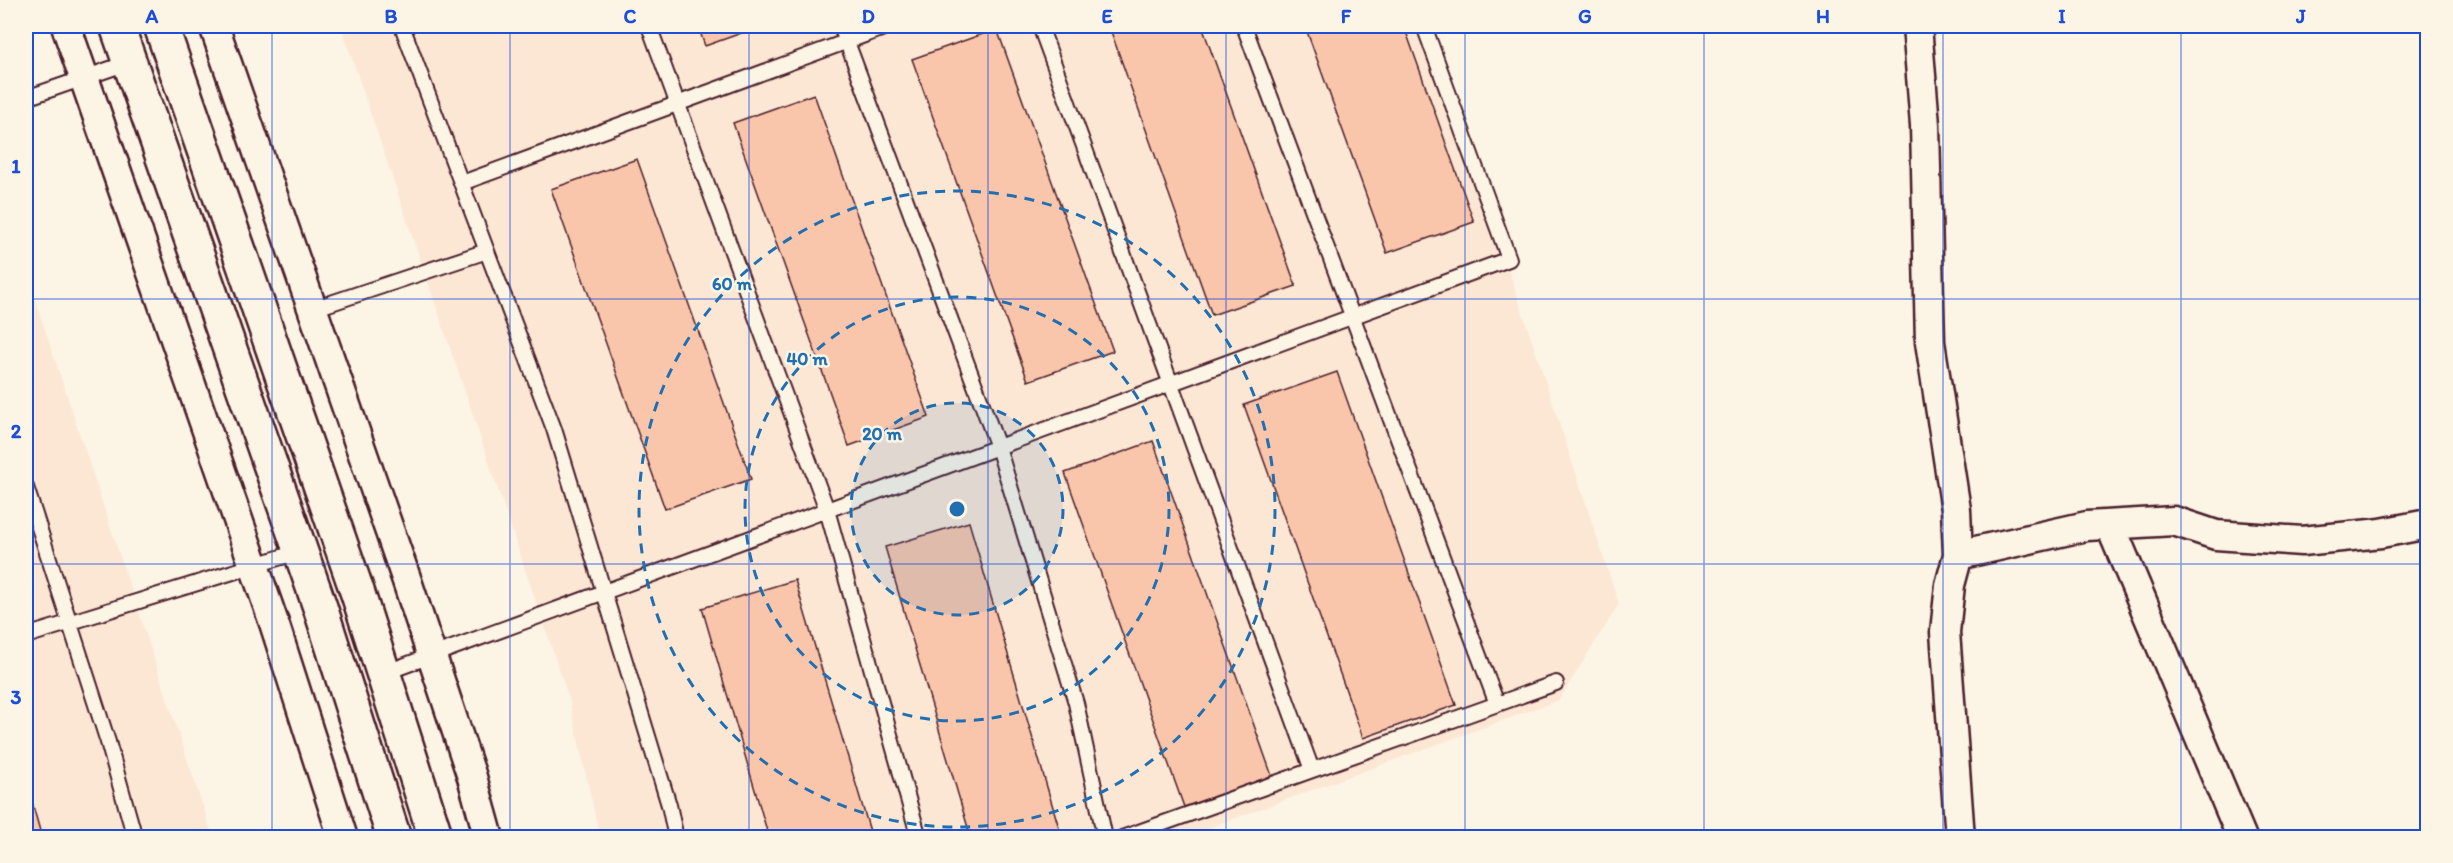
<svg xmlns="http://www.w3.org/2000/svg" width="2453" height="863" font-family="Itim,sans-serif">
<rect width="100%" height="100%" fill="#fcf5e5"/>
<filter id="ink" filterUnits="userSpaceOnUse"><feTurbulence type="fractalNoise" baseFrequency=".0167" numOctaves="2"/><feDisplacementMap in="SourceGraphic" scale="12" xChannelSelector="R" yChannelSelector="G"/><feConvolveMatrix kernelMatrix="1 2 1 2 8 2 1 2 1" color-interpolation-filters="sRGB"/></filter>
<g filter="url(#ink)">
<path fill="#fbe7d4" d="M341 26H1428L1619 604 1559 700 1211 827 1213 837H600L569 699Z
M26 272 213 837H26Z"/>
<path fill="#fac6ab" stroke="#4a1f2b" stroke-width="1.5" d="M698 26H761L705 46Z
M1109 26H1202L1296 286 1212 315Z
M1305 26H1404L1474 222 1387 253Z
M997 29 1113 351 1028 381 912 59Z
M814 94 929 417 849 446 733 123Z
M637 159 751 479 665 509 551 189Z
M1337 372 1456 705 1363 738 1244 405Z
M1153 441 1272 776 1184 807 1065 473Z
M969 522 1062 838H971L885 547Z
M795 580 872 838H769L702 608Z
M26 781 42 838H26Z"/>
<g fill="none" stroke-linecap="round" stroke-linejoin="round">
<defs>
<path id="service" d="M402 26 554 429 669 805 676 838
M649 26 827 510 919 838
M841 26 998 447 1076 703 1105 838
M1040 26 1312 770
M1244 26 1497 704
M26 98 130 62
M462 183 889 26
M313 309 487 251
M26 487 108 742 135 838
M26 636 301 551
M384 673 1509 259 1424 26
M1122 838 1556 683"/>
<path id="minor" d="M66 26 274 623 343 838
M214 26 406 578 472 777 489 838
M1917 26 1925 125 1930 342 1956 510 1958 555 1950 585 1945 632 1960 838
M2110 525 2242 838
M1958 555 2087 526 2174 521 2216 535 2302 541 2381 533 2428 524"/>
<path id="trunk" d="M117 26 320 607 394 838
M161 26 358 594 436 838"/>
</defs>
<use href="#service" stroke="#4a1f2b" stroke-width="18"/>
<use href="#minor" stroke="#4a1f2b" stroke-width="33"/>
<use href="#trunk" stroke="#4a1f2b" stroke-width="38"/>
<use href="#service" stroke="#fcf5e5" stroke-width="14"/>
<use href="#minor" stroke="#fcf5e5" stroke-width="28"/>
<use href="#trunk" stroke="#fcf5e5" stroke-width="33"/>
</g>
</g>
<path fill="none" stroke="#1d4ed8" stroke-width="1.5" stroke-opacity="0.55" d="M272 26V838M510 26V838M749 26V838M988 26V838M1226 26V838M1465 26V838M1704 26V838M1943 26V838M2181 26V838M26 299H2428M26 564H2428"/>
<circle cx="957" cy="509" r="106" fill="#1f6fb2" fill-opacity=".12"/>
<g fill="none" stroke="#1f6fb2" stroke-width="3" stroke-dasharray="10 8">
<circle cx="957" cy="509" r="106"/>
<circle cx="957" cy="509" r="212"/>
<circle cx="957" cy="509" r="318"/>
</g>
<circle cx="957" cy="509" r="9" fill="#1f6fb2" stroke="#fcf5e5" stroke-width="3"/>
<g font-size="18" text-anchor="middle" font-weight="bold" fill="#1f6fb2" stroke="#fcf5e5" stroke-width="5" stroke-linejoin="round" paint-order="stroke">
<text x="732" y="290">60 m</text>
<text x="807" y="365">40 m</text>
<text x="882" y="440">20 m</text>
</g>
<rect width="2453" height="863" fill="none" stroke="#fcf5e5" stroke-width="66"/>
<rect x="33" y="33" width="2387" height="797" fill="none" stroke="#1d4ed8" stroke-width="2"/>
<g font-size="20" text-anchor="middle" font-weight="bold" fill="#1d4ed8">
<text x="152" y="23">A</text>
<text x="391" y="23">B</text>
<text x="630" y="23">C</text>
<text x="868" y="23">D</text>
<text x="1107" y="23">E</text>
<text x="1346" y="23">F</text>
<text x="1585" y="23">G</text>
<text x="1823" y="23">H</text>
<text x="2062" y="23">I</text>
<text x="2301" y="23">J</text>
<text x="16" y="173">1</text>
<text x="16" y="438">2</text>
<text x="16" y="704">3</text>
</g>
</svg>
